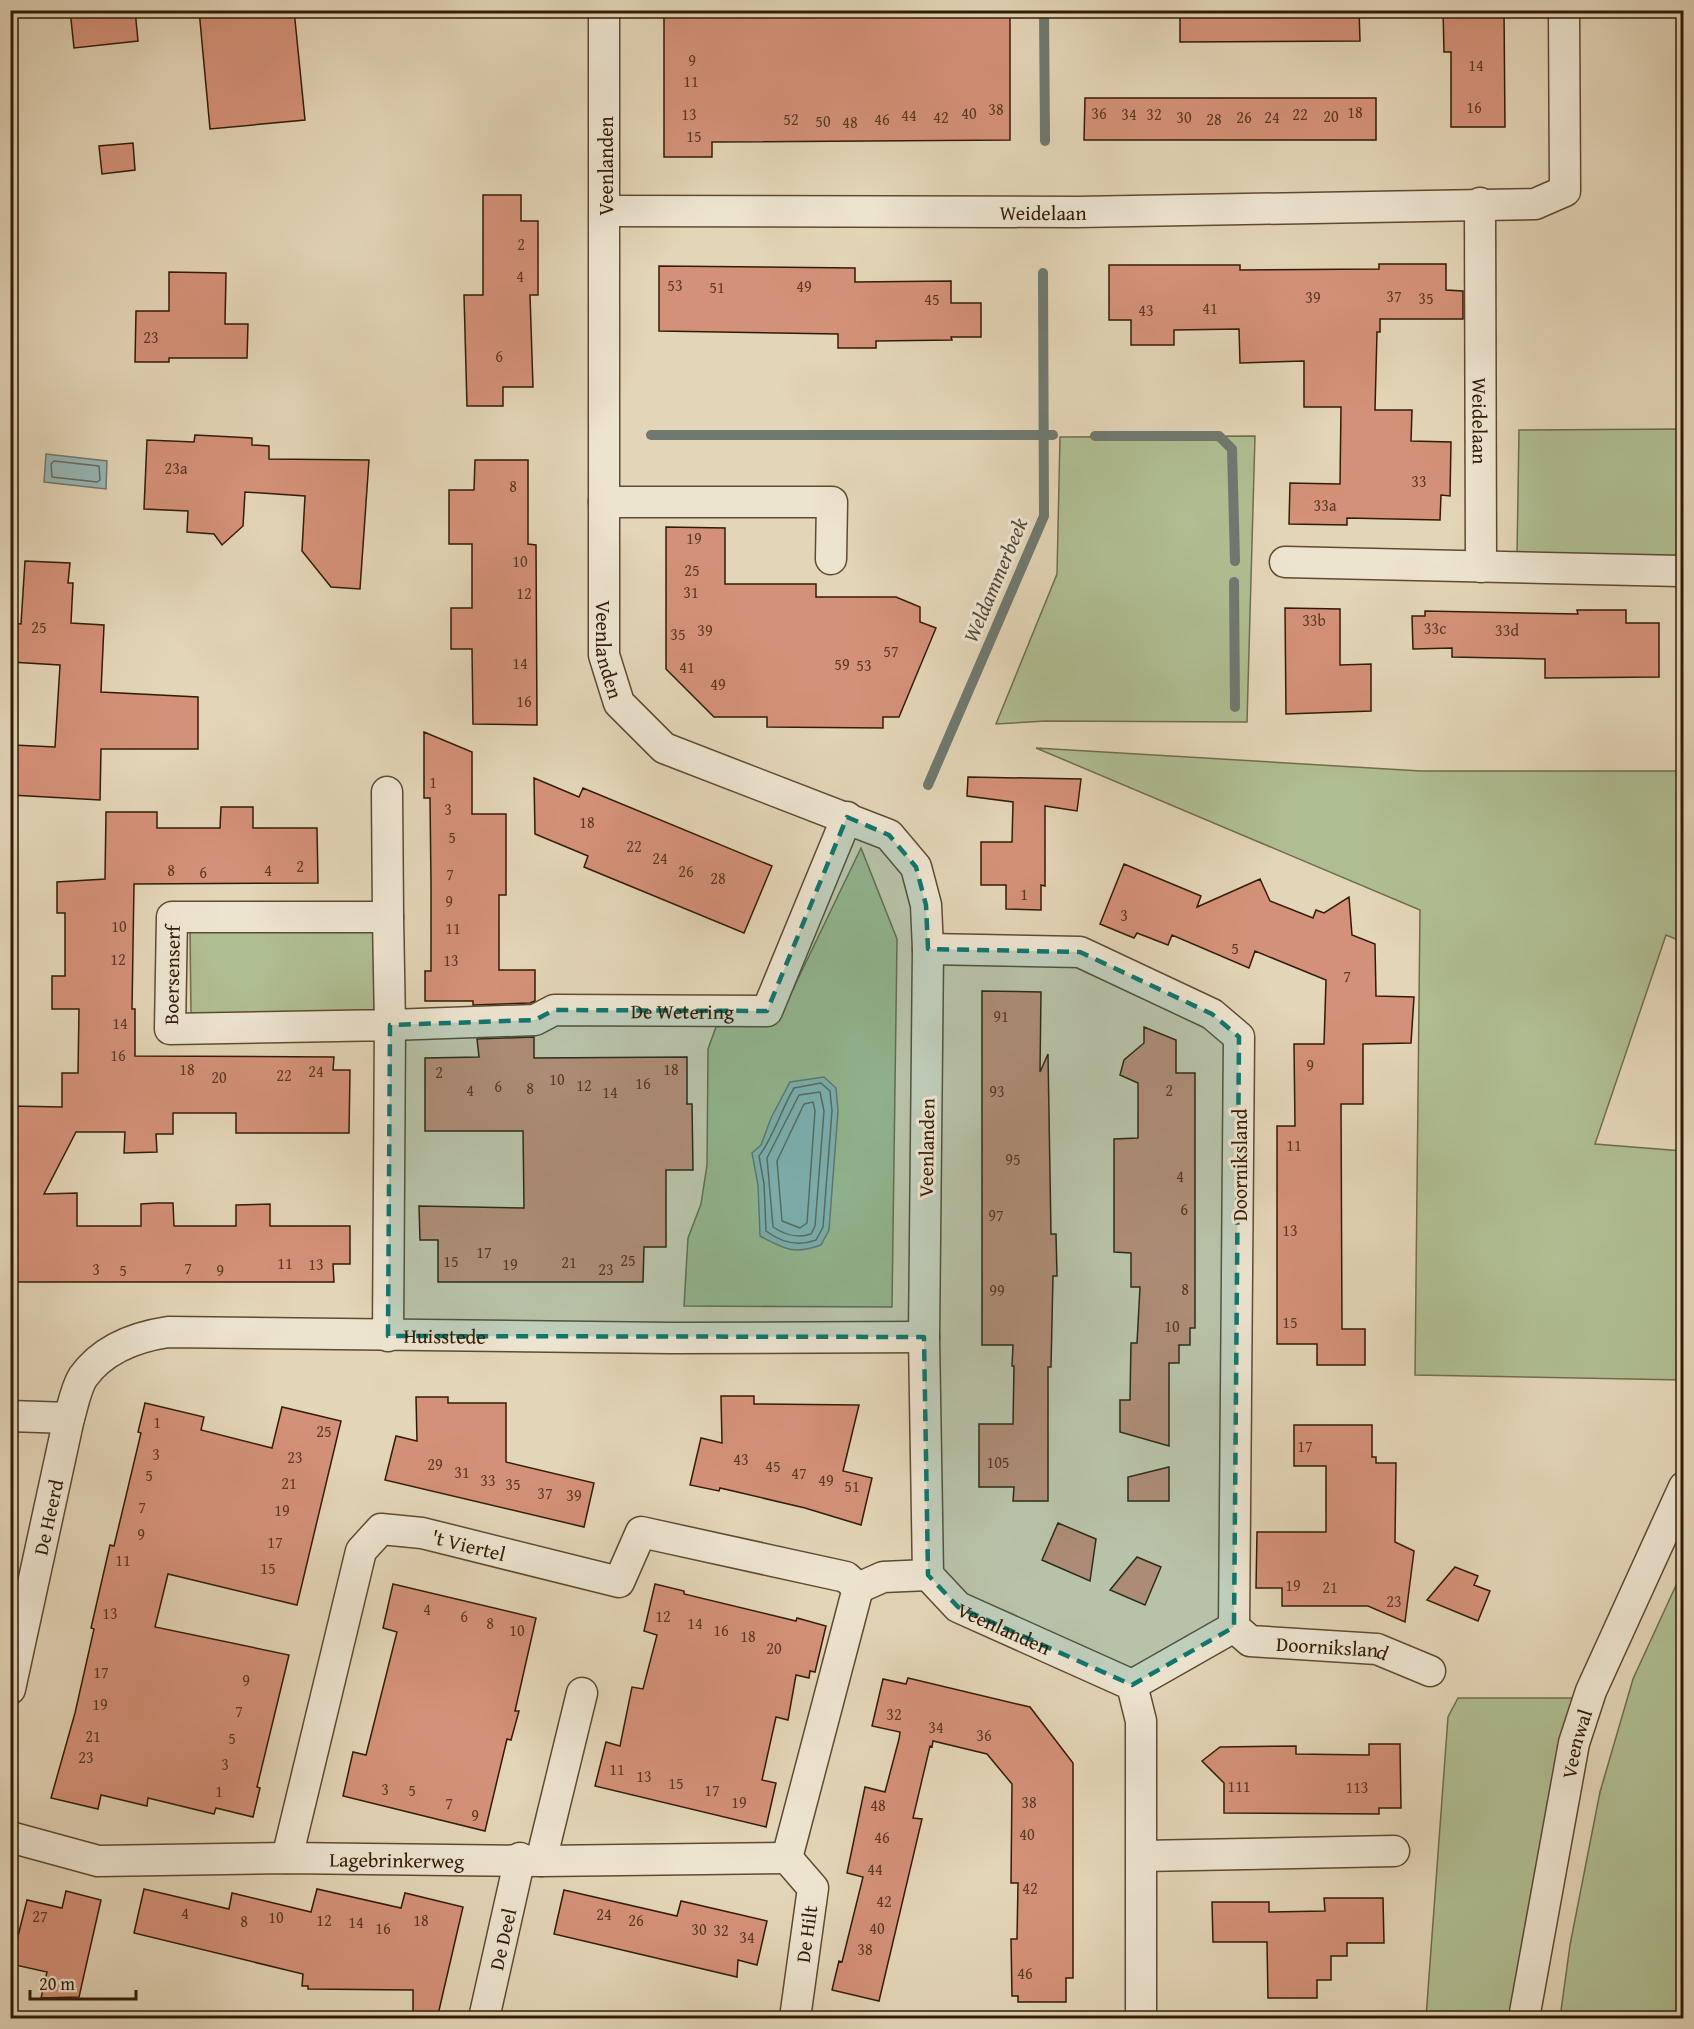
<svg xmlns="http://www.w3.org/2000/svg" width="1694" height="2029" font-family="'Gentium Book Plus',serif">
<rect width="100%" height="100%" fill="#e3d5b7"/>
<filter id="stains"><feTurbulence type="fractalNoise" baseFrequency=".00333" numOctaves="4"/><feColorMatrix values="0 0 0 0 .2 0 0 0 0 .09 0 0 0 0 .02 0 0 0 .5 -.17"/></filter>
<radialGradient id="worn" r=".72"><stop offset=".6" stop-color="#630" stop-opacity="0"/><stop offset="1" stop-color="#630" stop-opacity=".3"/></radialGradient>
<path fill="#afbe92" stroke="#716d4c" stroke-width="1.5" d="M1683 429V558L1517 555 1519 430Z
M1255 436 1247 722 1045 721 996 724 1057 574 1060 437Z
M1036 748 1421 771H1683V942L1666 935 1595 1144 1683 1151V1380L1415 1375 1420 910Z
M861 848 897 939 892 1307 684 1306 688 1238 701 1204 707 1165 708 1049 716 1027 780 1016Z
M190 929H374L375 1014H191Z
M1683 1570V2018H1560L1570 1945 1600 1792 1633 1679Z
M1458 1698H1583L1517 2018H1426L1448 1717Z"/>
<path fill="#97b7b6" stroke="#6f7970" stroke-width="1.5" d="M46 454 107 461 106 489 44 482Z
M824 1077 836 1088 838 1111 829 1230 821 1245C793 1255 785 1249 760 1236L758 1185 752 1153 761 1145 771 1118 790 1082Z"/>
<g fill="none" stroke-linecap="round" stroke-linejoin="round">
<path stroke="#656a5e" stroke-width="1.5" d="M54 461 99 466 100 480 97 482 52 477 51 464Z
M821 1083 830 1091 832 1111 823 1227 816 1240C798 1247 782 1243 766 1231L764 1184 759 1156C772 1140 782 1108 794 1088Z
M820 1092 824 1111 815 1226 811 1234C797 1239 785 1235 773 1227L767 1158 799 1095Z
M813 1102 815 1111 807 1223 800 1228 782 1221 777 1161 804 1104Z"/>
<path stroke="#6f7970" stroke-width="10" d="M1044 10 1045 141
M651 435H1053
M1095 436H1219L1232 449 1235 561
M1234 582 1235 707
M928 785 1044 516 1043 273"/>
</g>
<path fill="#d49179" stroke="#331c06" stroke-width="1.5" d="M70 10H135L138 41 74 48Z
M199 10H294L305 120 210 129Z
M664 10H1010V140L712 142V157H664Z
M1180 10H1359L1360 41 1180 42Z
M1443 10H1504L1505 127H1451V52H1444Z
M1085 98H1376V140H1084Z
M133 143 135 170 102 174 99 146Z
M483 195H521V221H538V295H530L533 387H503V406H467L464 295H483Z
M1379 264H1446V290L1463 291V319H1380V332H1377L1375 410H1412L1411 441 1451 442 1450 496 1441 495 1440 520 1347 518V525L1289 524 1290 483 1340 484 1341 407H1304V361L1240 363 1239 329 1174 330V345H1131V320H1109V265H1240V270L1379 269Z
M659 266 855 268V282L951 281V303H981V337H951L952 340 876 341V348H838V334L659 331Z
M169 272 226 273 225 324H248L247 358H169V362H135L136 311H169Z
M195 435 252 438V445L269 446V459L369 460 360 589 331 587 302 551 305 496 245 492 243 526 222 545 214 534 187 532 188 511 144 509 147 440 194 442Z
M475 460H528V544L536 545 537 725 473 724 472 649H451V608H472V544H449V490H474Z
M666 527 725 528V584H816V597H896L920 607V622L936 628 899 717H883V728L767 727V717H714L666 669Z
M25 561 70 563 68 583H73L71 623 104 625 101 692 198 697V749H101L100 800 11 795 14 745 55 747 60 665 10 662V623L21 624Z
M1285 608 1340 609V665L1371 664V711L1286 714Z
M1577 610H1626V623H1659V677L1545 678V659L1452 657V648L1413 649 1412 616H1425V611L1578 614Z
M424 732 472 752V814H506V895H499V970H535V1001L530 1003 473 1005V1001H425V971H431V884L430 798H424Z
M968 777 1081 779 1077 811 1045 806V886L1041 885V910L1006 909V885H981V842H1012L1013 802 967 796Z
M534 778 579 797 583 788 772 866 744 933 584 867 588 856 535 834Z
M221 807H253V828H317L318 883 134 884 132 1009H135V1056L334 1057 333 1070H350L349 1133H236V1113H173V1134H156L157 1152 124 1153 125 1132H76L44 1194 77 1193V1226H141V1204L157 1203H173L174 1226H236V1205L270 1204V1226H350V1264H333L334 1282H10V1106L62 1107V1073H78L79 1009H52V976H65V913H57V882L105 879 106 812H157V828H220Z
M1124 864 1201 896 1197 907 1260 879 1270 901 1313 918 1316 910 1324 913 1349 897 1352 935 1375 944 1376 996 1414 997 1411 1043 1363 1044V1104H1341L1342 1329H1365V1365H1317V1344H1277V1126H1295L1294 1044H1324L1326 980 1255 951 1249 968 1172 935 1168 945 1137 933 1134 938 1100 924Z
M982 991 1041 992 1040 1072 1048 1054 1051 1234H1056L1057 1276H1053L1051 1367H1048V1501H1013L1014 1487H979V1424H1013L1014 1366H1012L1013 1345H982Z
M1144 1027 1176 1040V1073H1195V1328H1190V1345H1179V1363H1169V1446L1120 1432V1400H1130L1131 1343H1137L1140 1287H1131V1253L1114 1252V1139L1138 1138V1083L1120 1075 1124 1060 1144 1043Z
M534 1037V1058L687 1057V1104H692L693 1170H666V1247H644L643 1282H438V1240H420L419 1206 524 1208 523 1131H425V1058L479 1057 477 1039Z
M721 1396H754V1404L859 1405 843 1471 872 1478 861 1525 805 1508 720 1488 719 1491 690 1485 701 1438 722 1443Z
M416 1397H448V1403H506V1462L594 1483 584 1527 385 1480 396 1436 417 1441Z
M145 1403 204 1417 201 1430 272 1448 282 1407 341 1421 297 1605 168 1574 155 1627 289 1655 257 1787 260 1788 253 1817 216 1808 214 1814 148 1798 147 1806 101 1795 98 1809 51 1798 75 1713 94 1629 91 1628 110 1545 114 1546 120 1521 141 1433 138 1432Z
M1294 1425H1372V1457H1376V1463H1396L1395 1542 1414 1551 1405 1622 1368 1606H1282V1588H1256L1257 1532H1326V1466H1294Z
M1169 1467V1501H1128V1477Z
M1058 1523 1096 1539 1090 1581 1042 1560Z
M1137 1557 1161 1567 1145 1605 1110 1590Z
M1455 1567 1478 1576 1474 1585 1490 1591 1478 1621 1427 1600Z
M393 1584 536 1618 515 1711H519L511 1740 507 1739 485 1831 343 1796 353 1752 366 1755 397 1632 383 1628Z
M655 1584 684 1591V1594L796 1621 797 1618 826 1626 815 1672 810 1671 809 1678 796 1675 788 1720 776 1717 762 1780 776 1783 766 1827 595 1786 606 1742 620 1746 632 1687 643 1689 657 1635 644 1631Z
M908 1678 1030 1707 1073 1763V1978H1066V2002H1018V1996H1012L1011 1939H1017L1018 1883H1011L1012 1784 987 1754 933 1741 932 1747 930 1746 913 1818 922 1819 879 2001 832 1990 839 1961 842 1962 863 1877 847 1873 865 1787 885 1792 899 1739 900 1732 872 1726 883 1679 906 1684Z
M1369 1744H1400L1401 1808H1379V1814L1224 1813V1783L1202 1761 1220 1747 1296 1746V1754L1369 1755Z
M144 1889 229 1909 232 1893 311 1912 317 1889 401 1908 405 1893 463 1907 437 2019H413V1990L308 1989V1986H302L303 1974 134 1933Z
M564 1890 677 1916 681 1901 767 1921 757 1965 738 1960 737 1977 554 1934Z
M66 1891 101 1900 79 1997 41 1998 47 1972 11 1964 27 1900 62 1908Z
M1324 1898H1383L1384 1943H1347V1956H1331V1980H1317V1998H1268L1267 1942H1213L1212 1902H1269V1912L1325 1911Z"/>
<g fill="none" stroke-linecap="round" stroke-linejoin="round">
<defs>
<g id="minor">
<path id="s1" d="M604 10V655L619 703 664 748 889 835 916 867 926 905 928 949 924 1337 928 1575 958 1607 1132 1685 1141 1721V2018"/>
<path id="s2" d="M1480 203 1481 567"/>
<path id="s3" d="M605 211 1077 212 1535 204 1565 191 1564 10"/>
<path d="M604 502H832L831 559"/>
<path d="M1285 562 1680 571"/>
<path d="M387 792 388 917"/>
<path d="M928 949 1080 952 1212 1014 1239 1037 1234 1627 1132 1685"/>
<path id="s4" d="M388 1336 390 1025 170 1029 172 917H388L390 1025 535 1020 554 1010 767 1011 847 817"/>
<path id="s5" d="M10 1416 69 1418C73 1405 76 1388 83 1377 103 1349 135 1337 168 1332L671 1338 924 1337"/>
<path d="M858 1588 883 1577 928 1575"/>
<path id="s6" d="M1234 1627 1250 1641 1377 1649 1430 1671"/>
<path id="s7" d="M10 1689 69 1418"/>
<path id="s8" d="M10 1837 98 1861 287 1858 541 1861 787 1858"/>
<path d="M1142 1856 1394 1851"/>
<path id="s9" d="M287 1858 361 1551 381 1529 422 1533 619 1582 641 1532 846 1577 858 1588 787 1858"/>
<path d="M787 1858 813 1888 795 2018"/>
<path d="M541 1861 582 1693"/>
<path id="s10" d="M484 2018 520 1858"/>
<path id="s11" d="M1524 2018 1574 1743 1591 1691 1684 1487"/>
</g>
</defs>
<use href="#minor" stroke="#5f4a32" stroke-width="33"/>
<use href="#minor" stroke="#ede4d0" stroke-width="30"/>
</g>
<path fill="#0f766e" fill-opacity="0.2" stroke="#0f766e" stroke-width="4.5" stroke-dasharray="12 8" stroke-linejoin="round" d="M847 817 889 835 916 867 926 905 928 949 1080 952 1212 1014 1239 1037 1234 1627 1132 1685 958 1607 928 1575 924 1337 388 1336 390 1025 535 1020 554 1010 767 1011Z"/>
<g text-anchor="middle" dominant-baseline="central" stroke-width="6" stroke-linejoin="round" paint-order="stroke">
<g font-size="16" fill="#5b3923">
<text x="692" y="60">9</text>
<text x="1476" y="65">14</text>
<text x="691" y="81">11</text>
<text x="1474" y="107">16</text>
<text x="996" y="109">38</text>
<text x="1355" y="112">18</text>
<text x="969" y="113">40</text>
<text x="1099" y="113">36</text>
<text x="689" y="114">13</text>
<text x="1129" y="114">34</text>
<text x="1154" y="114">32</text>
<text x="1300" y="114">22</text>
<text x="909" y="115">44</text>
<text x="1331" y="116">20</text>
<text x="941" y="117">42</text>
<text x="1184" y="117">30</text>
<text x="1244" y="117">26</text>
<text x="1272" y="117">24</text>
<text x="791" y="119">52</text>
<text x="882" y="119">46</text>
<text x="1214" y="119">28</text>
<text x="823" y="121">50</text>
<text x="850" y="122">48</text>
<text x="694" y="136">15</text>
<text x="521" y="244">2</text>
<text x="520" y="276">4</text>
<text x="675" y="285">53</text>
<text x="804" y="286">49</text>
<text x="717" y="287">51</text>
<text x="1394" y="296">37</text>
<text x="1313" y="297">39</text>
<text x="1426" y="298">35</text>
<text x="932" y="299">45</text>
<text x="1210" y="308">41</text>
<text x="1146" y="310">43</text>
<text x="151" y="337">23</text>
<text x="499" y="356">6</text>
<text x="176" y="468">23a</text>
<text x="1419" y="481">33</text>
<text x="513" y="486">8</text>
<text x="1325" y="505">33a</text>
<text x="694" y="538">19</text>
<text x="520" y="561">10</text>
<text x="692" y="570">25</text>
<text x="691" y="592">31</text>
<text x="524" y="593">12</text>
<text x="1314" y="620">33b</text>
<text x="39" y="627">25</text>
<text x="1435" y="628">33c</text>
<text x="705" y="630">39</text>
<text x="1507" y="630">33d</text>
<text x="678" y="634">35</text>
<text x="891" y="651">57</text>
<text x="520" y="663">14</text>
<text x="842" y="664">59</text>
<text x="864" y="665">53</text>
<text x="687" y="667">41</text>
<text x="718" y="684">49</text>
<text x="524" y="701">16</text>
<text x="433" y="782">1</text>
<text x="448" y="809">3</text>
<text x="587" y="822">18</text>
<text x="452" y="837">5</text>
<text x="634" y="846">22</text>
<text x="660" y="858">24</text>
<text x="300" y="866">2</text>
<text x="171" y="870">8</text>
<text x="268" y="870">4</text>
<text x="686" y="871">26</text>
<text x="203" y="872">6</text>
<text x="450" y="874">7</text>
<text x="718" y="878">28</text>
<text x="1024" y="894">1</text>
<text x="449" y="901">9</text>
<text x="1124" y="915">3</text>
<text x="119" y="926">10</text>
<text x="453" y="928">11</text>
<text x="1235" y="948">5</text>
<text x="118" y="959">12</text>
<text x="451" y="960">13</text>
<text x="1347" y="976">7</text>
<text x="1001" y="1016">91</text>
<text x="120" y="1023">14</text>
<text x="118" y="1055">16</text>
<text x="1310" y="1065">9</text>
<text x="187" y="1069">18</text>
<text x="671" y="1069">18</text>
<text x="316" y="1071">24</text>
<text x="439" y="1072">2</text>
<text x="284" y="1075">22</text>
<text x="219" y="1077">20</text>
<text x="557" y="1079">10</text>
<text x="643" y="1083">16</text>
<text x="584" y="1085">12</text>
<text x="498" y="1086">6</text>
<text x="530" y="1088">8</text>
<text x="470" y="1090">4</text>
<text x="1169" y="1090">2</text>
<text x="997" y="1091">93</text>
<text x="610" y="1092">14</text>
<text x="1294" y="1145">11</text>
<text x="1013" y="1159">95</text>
<text x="1180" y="1176">4</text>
<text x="1184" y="1209">6</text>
<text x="996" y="1215">97</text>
<text x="1290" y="1230">13</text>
<text x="484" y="1252">17</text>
<text x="628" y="1260">25</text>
<text x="451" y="1261">15</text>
<text x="569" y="1262">21</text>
<text x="285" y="1263">11</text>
<text x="316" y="1264">13</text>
<text x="510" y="1264">19</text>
<text x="188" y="1268">7</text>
<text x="96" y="1269">3</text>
<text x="606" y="1269">23</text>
<text x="123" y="1270">5</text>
<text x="220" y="1270">9</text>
<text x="1185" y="1289">8</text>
<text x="997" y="1290">99</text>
<text x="1290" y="1322">15</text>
<text x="1172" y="1326">10</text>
<text x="157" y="1422">1</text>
<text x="324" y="1431">25</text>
<text x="1305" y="1446">17</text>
<text x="156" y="1454">3</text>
<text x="295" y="1457">23</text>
<text x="741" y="1459">43</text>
<text x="998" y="1462">105</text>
<text x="435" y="1464">29</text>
<text x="773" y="1466">45</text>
<text x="462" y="1472">31</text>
<text x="799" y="1473">47</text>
<text x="149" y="1475">5</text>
<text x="488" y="1480">33</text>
<text x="826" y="1480">49</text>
<text x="289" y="1483">21</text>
<text x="513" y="1484">35</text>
<text x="852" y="1486">51</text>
<text x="545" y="1493">37</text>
<text x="574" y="1495">39</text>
<text x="142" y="1507">7</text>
<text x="282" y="1510">19</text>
<text x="141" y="1534">9</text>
<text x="275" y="1542">17</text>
<text x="123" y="1560">11</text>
<text x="268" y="1568">15</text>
<text x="1293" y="1585">19</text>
<text x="1330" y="1587">21</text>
<text x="1394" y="1601">23</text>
<text x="427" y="1609">4</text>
<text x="110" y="1613">13</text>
<text x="464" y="1616">6</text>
<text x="663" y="1616">12</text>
<text x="490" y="1623">8</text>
<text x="695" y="1623">14</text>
<text x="517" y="1630">10</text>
<text x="721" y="1630">16</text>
<text x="748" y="1636">18</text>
<text x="774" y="1648">20</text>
<text x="101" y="1672">17</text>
<text x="246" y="1680">9</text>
<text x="100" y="1704">19</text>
<text x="239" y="1711">7</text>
<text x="894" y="1714">32</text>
<text x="936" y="1727">34</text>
<text x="984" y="1735">36</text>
<text x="93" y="1736">21</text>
<text x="232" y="1738">5</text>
<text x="86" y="1757">23</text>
<text x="225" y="1764">3</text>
<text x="617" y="1769">11</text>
<text x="644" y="1776">13</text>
<text x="676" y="1783">15</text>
<text x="1239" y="1786">111</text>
<text x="1357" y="1787">113</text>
<text x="385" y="1789">3</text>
<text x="412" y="1790">5</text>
<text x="712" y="1790">17</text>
<text x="219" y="1791">1</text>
<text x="739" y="1802">19</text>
<text x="1029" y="1802">38</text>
<text x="449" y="1803">7</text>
<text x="878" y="1805">48</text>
<text x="475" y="1815">9</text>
<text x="1027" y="1834">40</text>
<text x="882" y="1837">46</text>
<text x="875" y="1869">44</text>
<text x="1030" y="1888">42</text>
<text x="884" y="1901">42</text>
<text x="185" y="1913">4</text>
<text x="604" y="1914">24</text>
<text x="40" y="1916">27</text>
<text x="276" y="1917">10</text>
<text x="324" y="1920">12</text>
<text x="421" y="1920">18</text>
<text x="636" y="1920">26</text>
<text x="244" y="1921">8</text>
<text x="356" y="1922">14</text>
<text x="383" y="1928">16</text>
<text x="877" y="1928">40</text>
<text x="699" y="1929">30</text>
<text x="721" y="1930">32</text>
<text x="747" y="1937">34</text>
<text x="865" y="1949">38</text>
<text x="1025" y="1973">46</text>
</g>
<g font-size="20" fill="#331c06" stroke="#ede4d0">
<text transform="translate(605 166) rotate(-90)">Veenlanden</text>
<text stroke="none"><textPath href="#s3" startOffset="438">Weidelaan</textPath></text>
<text stroke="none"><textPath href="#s2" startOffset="218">Weidelaan</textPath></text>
<text stroke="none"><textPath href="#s1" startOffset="640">Veenlanden</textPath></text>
<text stroke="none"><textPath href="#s4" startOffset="585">Boersenserf</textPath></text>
<text stroke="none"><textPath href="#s4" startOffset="1262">De Wetering</textPath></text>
<text transform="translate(926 1148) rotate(-89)">Veenlanden</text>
<text transform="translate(1239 1165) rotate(-90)">Doorniksland</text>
<text stroke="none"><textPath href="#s5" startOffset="478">Huisstede</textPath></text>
<text stroke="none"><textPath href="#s7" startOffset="176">De Heerd</textPath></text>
<text stroke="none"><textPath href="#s9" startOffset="435">'t Viertel</textPath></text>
<text stroke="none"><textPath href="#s1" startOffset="1846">Veenlanden</textPath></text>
<text stroke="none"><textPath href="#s6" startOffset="104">Doorniksland</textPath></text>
<text stroke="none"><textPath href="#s11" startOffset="279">Veenwal</textPath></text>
<text stroke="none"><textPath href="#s8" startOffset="390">Lagebrinkerweg</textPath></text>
<text transform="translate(806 1934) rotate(-82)">De Hilt</text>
<text stroke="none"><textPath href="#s10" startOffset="81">De Deel</textPath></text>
</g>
<g font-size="21" font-style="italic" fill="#514a3b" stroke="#ede4d0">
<text transform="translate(995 580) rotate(-67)">Weldammerbeek</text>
</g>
</g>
<rect width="1694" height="2029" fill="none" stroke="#e3d5b7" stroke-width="36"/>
<rect x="12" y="12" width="1670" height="2005" fill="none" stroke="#331c06" stroke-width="3"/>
<rect x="18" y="18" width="1658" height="1993" fill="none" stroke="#331c06" stroke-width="1.5"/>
<path d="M30 1990v9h106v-9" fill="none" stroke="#331c06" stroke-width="3"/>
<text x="39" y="1990" font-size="18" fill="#331c06" stroke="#ede4d0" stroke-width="4.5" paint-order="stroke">20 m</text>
<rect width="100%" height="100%" filter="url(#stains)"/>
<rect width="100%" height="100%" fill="url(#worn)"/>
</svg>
